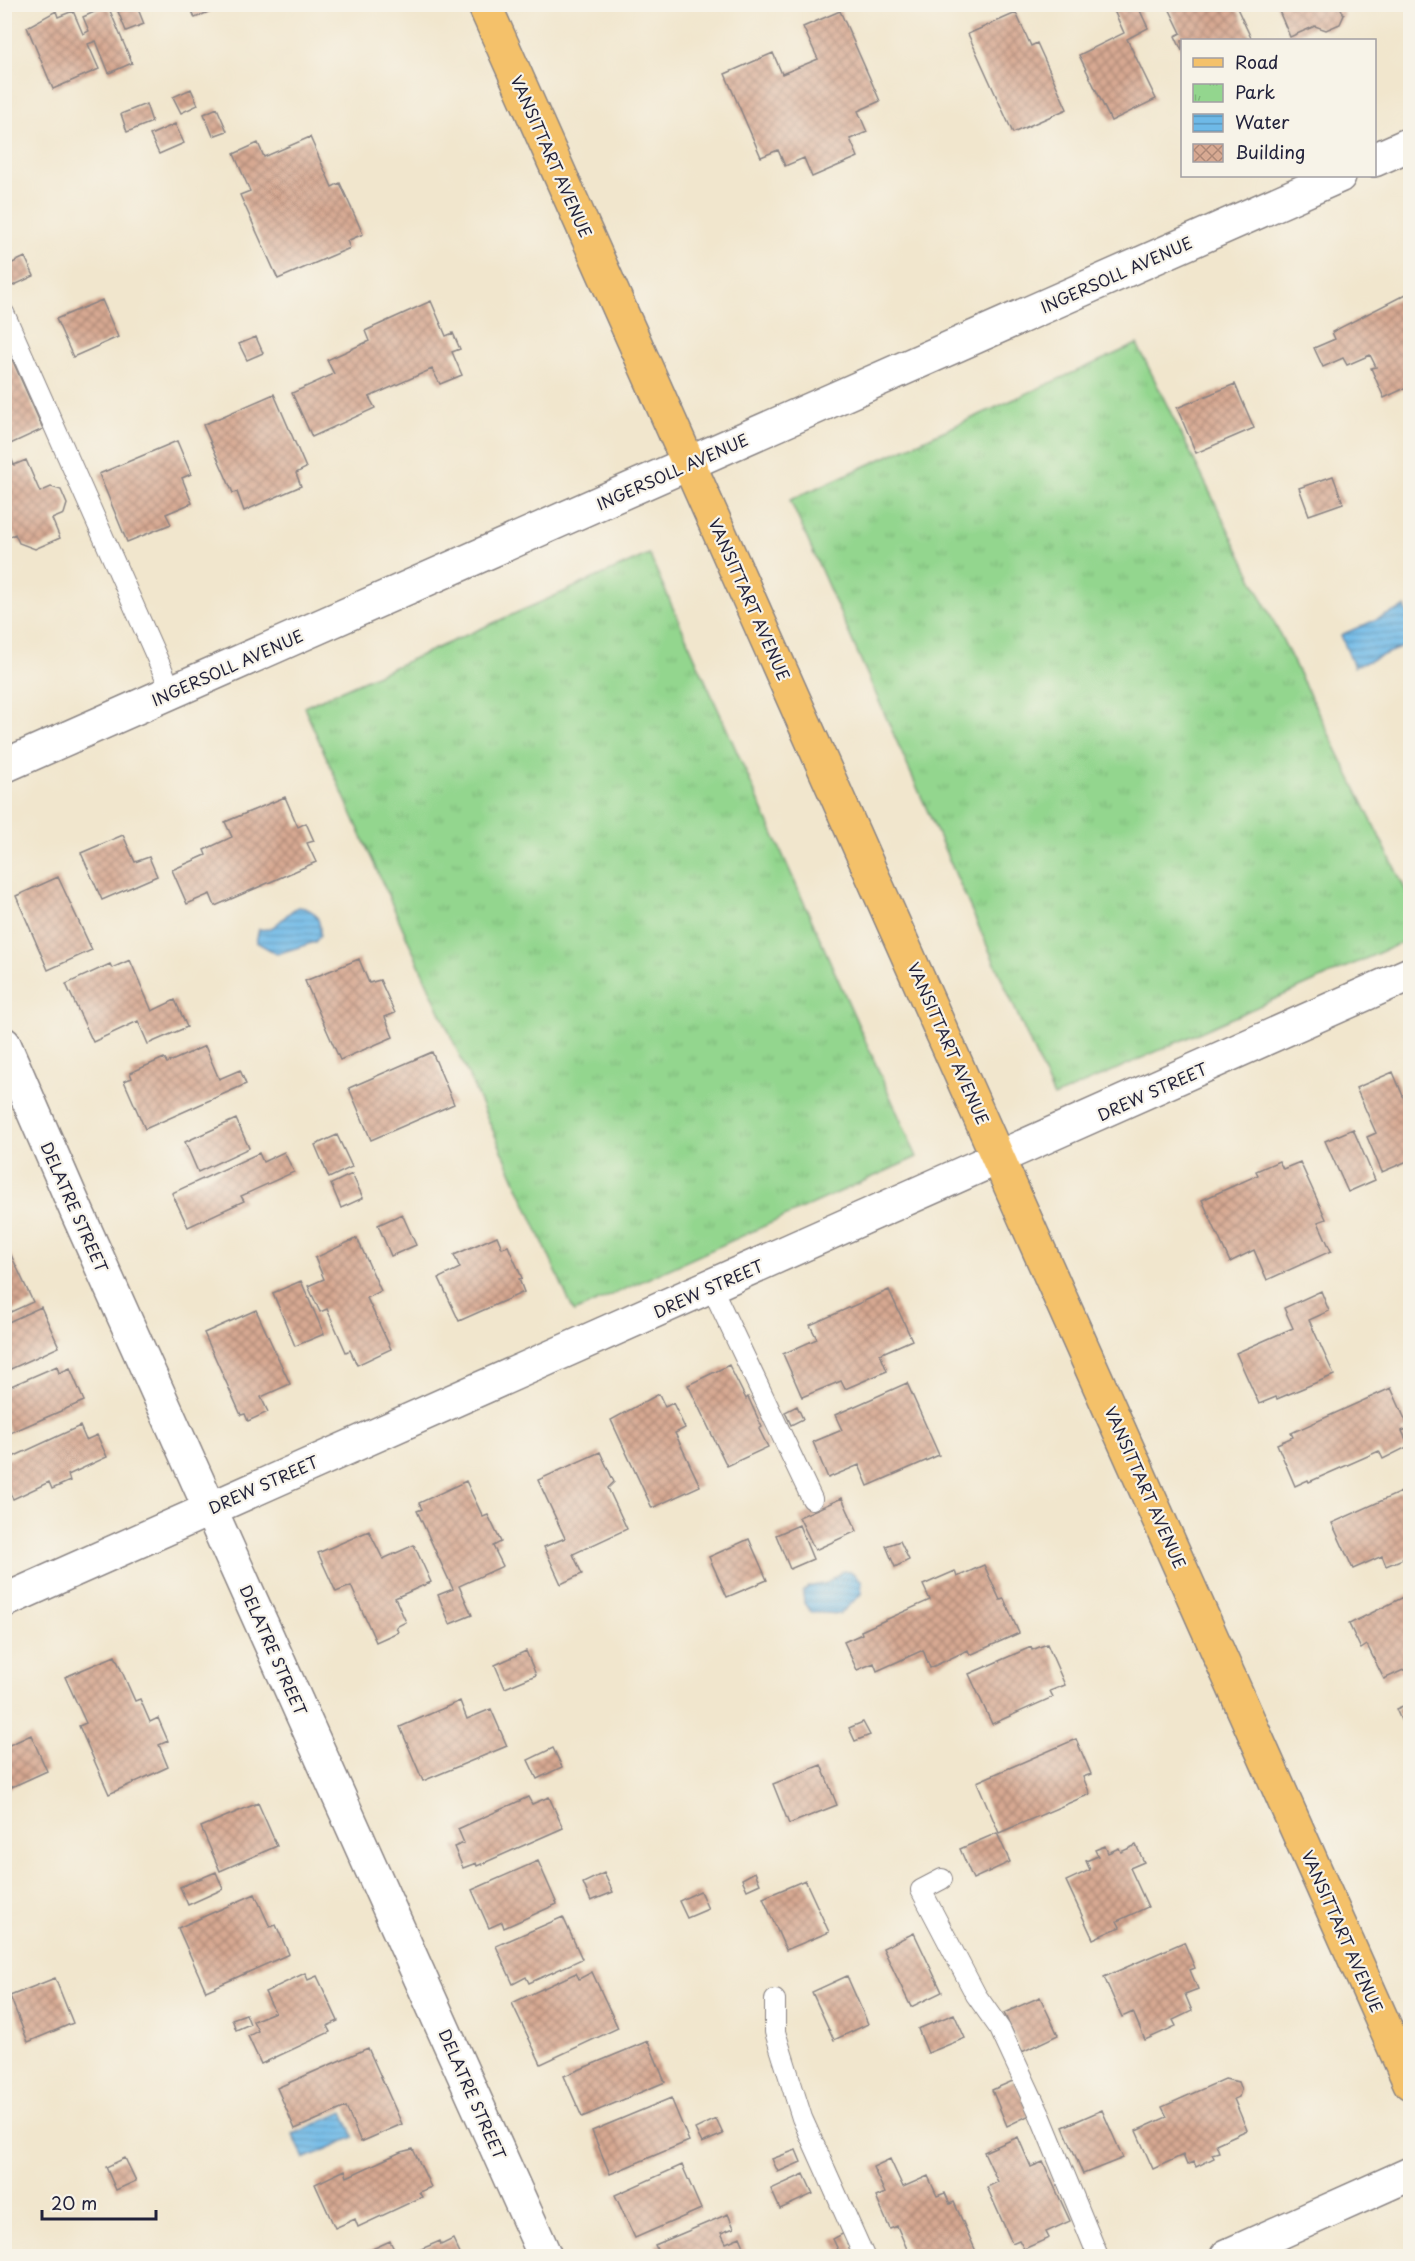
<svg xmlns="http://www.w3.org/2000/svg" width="1415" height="2261" font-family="'Playpen Sans',sans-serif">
<defs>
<pattern id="park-tufts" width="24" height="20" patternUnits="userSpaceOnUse" patternTransform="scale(1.5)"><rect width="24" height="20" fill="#93d68e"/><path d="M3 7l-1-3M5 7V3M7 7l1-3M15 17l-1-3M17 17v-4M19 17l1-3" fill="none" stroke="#7eb77b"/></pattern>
<pattern id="water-rules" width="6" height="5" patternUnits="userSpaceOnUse" patternTransform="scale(1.5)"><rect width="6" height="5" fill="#6eb9e7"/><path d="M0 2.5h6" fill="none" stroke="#5a96bc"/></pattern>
<pattern id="building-cross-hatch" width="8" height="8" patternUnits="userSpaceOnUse" patternTransform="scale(1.5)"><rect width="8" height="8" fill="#d7a992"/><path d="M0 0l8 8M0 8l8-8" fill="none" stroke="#ae8978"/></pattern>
</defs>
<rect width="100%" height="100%" fill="#f7f3e8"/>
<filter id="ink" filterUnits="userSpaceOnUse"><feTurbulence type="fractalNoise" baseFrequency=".0167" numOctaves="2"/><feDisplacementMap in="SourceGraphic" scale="12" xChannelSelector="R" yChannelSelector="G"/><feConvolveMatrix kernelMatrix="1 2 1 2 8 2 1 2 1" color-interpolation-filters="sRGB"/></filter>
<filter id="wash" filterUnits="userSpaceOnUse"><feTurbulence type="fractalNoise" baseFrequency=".008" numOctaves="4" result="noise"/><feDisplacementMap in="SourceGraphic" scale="24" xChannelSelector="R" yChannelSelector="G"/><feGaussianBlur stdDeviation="1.35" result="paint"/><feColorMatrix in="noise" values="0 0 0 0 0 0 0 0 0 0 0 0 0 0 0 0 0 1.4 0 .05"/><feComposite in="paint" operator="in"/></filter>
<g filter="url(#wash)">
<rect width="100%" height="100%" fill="#f1e6cd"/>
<path fill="url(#park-tufts)" stroke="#5a7c64" stroke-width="1.5" d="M1137 344 1410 899V939L1054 1097 790 500Z
M649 554 917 1157 574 1312 304 707Z"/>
<path fill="url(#water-rules)" stroke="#486e91" stroke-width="1.5" d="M1405 607 1410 620V644L1354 667 1341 635Z
M298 907C316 908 321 920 320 936L315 942 277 954 256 942 259 929C276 933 284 913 298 907Z
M843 1571 851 1572 862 1581 861 1594 840 1614 811 1612 804 1603 803 1592 808 1587 827 1583Z
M343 2112 354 2137 304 2159 293 2134Z"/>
<g id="blocks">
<path fill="url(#building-cross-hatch)" d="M115 4H136L144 24 126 31Z
M189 4H237L231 10 215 9 195 18Z
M1111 4H1137L1148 28 1127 39 1156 99 1111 121 1079 55 1124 33Z
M1167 4H1235L1252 40H1182V51L1175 36 1181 33Z
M1276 4H1339L1344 15 1340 24 1326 30 1315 26 1290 37Z
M108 6 132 63 109 73 96 41 88 44 99 69 53 89 27 27 56 11 58 17 73 11 83 34 89 31 83 17Z
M840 11 880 101 858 111 867 132 850 139 858 157 812 177 804 158 785 166 778 150 761 157 725 74 773 53 782 74 818 59 803 27Z
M1016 13 1031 46 1037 43 1067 109 1013 133 968 34Z
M191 89 198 105 181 113 173 97Z
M146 104 152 122 127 132 121 114Z
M217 108 227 131 213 136 204 114Z
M175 124 184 143 159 154 150 135Z
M310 137 332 187 340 183 363 234 347 241 350 248 278 279 240 195 250 191 234 154 258 143 264 157Z
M25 257 34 276 8 288 4 281V267Z
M1410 292V391L1403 389 1384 398 1371 368 1376 367 1370 355 1347 365 1343 358 1323 367 1314 348 1335 339 1332 332Z
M102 300 118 337 73 357 56 319Z
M431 301 446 336 453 333 460 349 452 352 462 375 440 384 432 369 369 397 375 408 312 437 292 393 334 374 327 360 369 341 365 331Z
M256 337 263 353 247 360 239 344Z
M4 341 43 429 6 446 4 442Z
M1235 384 1254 428 1196 453 1177 408Z
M274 394 306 468 296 473 301 486 244 511 237 492 233 493 203 425Z
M177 441 191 474 182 478 192 503 166 514 171 524 127 542 99 474Z
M12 460 14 465 26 460 40 492 51 487 61 490 67 504 64 514 52 519 60 538 35 549 19 543 15 534 4 539V463Z
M1333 476 1343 503 1309 515 1299 488Z
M285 797 298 827 306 823 314 841 307 843 316 862 215 906 210 894 187 904 172 870 206 855 204 850 232 837 225 822Z
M123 835 135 862 149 857 157 876 102 900 81 853Z
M58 877 92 950 48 970 16 896Z
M359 959 369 983 380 980 395 1013 385 1017 393 1037 340 1060 305 981Z
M130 960 152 1011 175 1000 187 1027 148 1044 138 1021 93 1042 66 984 110 964 112 968Z
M205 1046 219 1079 240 1070 246 1084 145 1129 124 1081 132 1078 130 1073 164 1058 167 1063Z
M432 1052 454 1104 371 1140 349 1088Z
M1393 1072 1410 1113V1160L1382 1172 1367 1137 1376 1133 1356 1088Z
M236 1119 249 1148 198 1172 185 1142Z
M1353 1129 1375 1180 1348 1192 1325 1141Z
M337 1135 352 1167 329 1178 315 1145Z
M284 1152 294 1172 241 1196 244 1201 188 1227 172 1193 259 1153 263 1162Z
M1279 1161 1283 1169 1300 1162 1326 1219 1318 1222 1331 1251 1267 1280 1254 1250 1230 1262 1202 1200 1258 1175 1256 1171Z
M352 1174 363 1198 341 1208 331 1184Z
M402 1214 416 1245 391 1256 378 1225Z
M497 1236 502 1248 508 1246 522 1278 519 1279 524 1292 459 1321 439 1278 460 1268 454 1255Z
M357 1238 381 1291 367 1298 391 1349 357 1365 350 1350 346 1352 327 1309 320 1312 308 1286 324 1279 315 1258Z
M11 1255 33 1302 4 1315V1258Z
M301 1281 324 1334 295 1346 273 1293Z
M889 1290 912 1340 880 1354 887 1371 845 1389 841 1381 802 1397 783 1354 817 1339 810 1325Z
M1321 1291 1329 1311 1309 1320 1334 1375 1277 1399 1276 1397 1259 1404 1236 1353 1293 1328 1284 1308Z
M41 1307 59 1347 4 1372V1324Z
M256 1310 290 1384 261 1397 268 1412 248 1421 245 1414 241 1415 204 1333Z
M729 1365 746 1399 748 1397 762 1427 759 1429 768 1447 727 1466 688 1385Z
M57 1366 59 1373 70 1368 84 1401 10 1433 4 1419V1389Z
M907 1383 939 1455 868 1486 859 1465 828 1478 813 1442 842 1430 835 1415Z
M1391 1388 1409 1428 1402 1431 1409 1446 1383 1459 1379 1451 1309 1482 1308 1480 1295 1486 1277 1444 1293 1437 1291 1433Z
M659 1394 665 1407 673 1403 685 1428 675 1433 700 1486 652 1508 611 1420Z
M797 1406 803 1419 791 1425 785 1412Z
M80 1426 86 1440 97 1435 107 1457 68 1475 70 1481 52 1489 49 1482 13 1499 4 1481V1461Z
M600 1452 614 1482 608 1488 627 1529 573 1554 582 1574 561 1584 544 1547 565 1538 538 1480Z
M466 1481 483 1517 488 1515 501 1542 493 1546 503 1566 459 1586 472 1615 450 1624 438 1595 453 1589 417 1511 422 1509 419 1503Z
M1401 1492 1405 1502 1410 1500V1556L1386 1566 1382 1556 1353 1569 1332 1523Z
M842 1498 857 1531 815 1550 799 1517Z
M799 1525 813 1559 790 1569 776 1535Z
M369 1531 383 1559 414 1545 431 1582 395 1598 406 1622 396 1627 398 1632 376 1642 351 1586 336 1592 318 1553Z
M749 1539 767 1580 727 1597 709 1557Z
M900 1541 909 1560 895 1567 886 1546Z
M984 1565 1000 1600 1004 1599 1019 1633 970 1655 968 1650 930 1668 923 1650 877 1671 874 1663 857 1670 844 1642 862 1634 861 1631 930 1600 923 1585 955 1571 957 1577Z
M1410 1594V1667L1384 1679 1367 1645 1361 1649 1349 1624Z
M1047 1644 1065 1685 1050 1691 1053 1697 992 1724 969 1674 1031 1647 1032 1650Z
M526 1651 536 1675 505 1688 495 1665Z
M115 1656 135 1701 140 1699 150 1722 158 1718 168 1741 159 1745 168 1767 109 1794 79 1726 86 1723 65 1677Z
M460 1701 467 1719 491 1709 507 1746 423 1781 400 1727Z
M1410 1703V1740L1396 1709Z
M863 1722 870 1735 855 1741 849 1728Z
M31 1735 47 1771 5 1790V1747Z
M1076 1739 1091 1774 1083 1777 1090 1794 999 1833 977 1782Z
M553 1748 562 1767 537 1779 528 1760Z
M821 1765 837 1805 789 1824 773 1784Z
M528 1797 532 1804 549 1797 563 1828 477 1866 476 1863 463 1868 454 1847 464 1843 458 1829Z
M258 1803 277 1846 220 1871 201 1827Z
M997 1833 1010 1862 973 1879 960 1849Z
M1136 1845 1144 1862 1130 1868 1148 1907 1117 1921 1120 1927 1093 1939 1066 1881 1090 1870 1086 1861 1098 1856 1095 1850 1105 1846 1108 1853 1119 1848 1121 1852Z
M538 1861 557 1904 504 1928 502 1922 489 1928 472 1890Z
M216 1872 223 1889 188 1905 180 1887Z
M755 1872 760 1884 747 1890 742 1879Z
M604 1873 613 1892 591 1901 583 1883Z
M805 1880 829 1932 786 1950 763 1898Z
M700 1891 708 1909 687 1918 679 1901Z
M255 1894 270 1927 276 1925 289 1954 206 1991 178 1928Z
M563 1917 582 1959 529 1983 526 1977 513 1984 496 1946Z
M914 1933 942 1992 911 2007 883 1948Z
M1184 1942 1195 1968 1190 1970 1198 1989 1185 1994 1192 2011 1173 2020 1176 2026 1145 2040 1133 2012 1122 2017 1104 1977Z
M592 1972 618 2028 541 2064 512 2003 576 1973 579 1979Z
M305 1973 308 1980 317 1976 338 2021 327 2026 330 2032 261 2064 248 2036 258 2031 253 2021 275 2012 265 1992Z
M847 1976 868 2024 834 2040 812 1992Z
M55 1978 73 2023 28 2042 10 1996Z
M1040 1997 1058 2035 1022 2052 1004 2013Z
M246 2014 250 2024 236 2030 232 2019Z
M954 2014 965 2038 928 2053 918 2029Z
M648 2041 665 2082 582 2117 564 2076Z
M368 2048 402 2124 361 2142 346 2107 295 2129 277 2088Z
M1225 2079 1238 2082 1241 2090 1239 2097 1234 2099 1247 2130 1216 2144 1219 2152 1212 2154 1214 2158 1196 2167 1194 2162 1187 2165 1183 2155 1153 2169 1136 2131 1167 2117 1162 2107Z
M1015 2080 1030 2115 1007 2126 992 2090Z
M671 2098 689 2141 610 2174 592 2131Z
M1102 2110 1123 2158 1083 2174 1063 2127Z
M716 2119 723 2134 702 2143 695 2129Z
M1018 2137 1031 2167 1043 2162 1070 2221 1046 2232 1049 2238 1024 2249 1019 2240 1012 2243 987 2187 998 2182 984 2152Z
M413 2149 431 2187 419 2192 422 2197 358 2227 355 2219 335 2228 315 2184 345 2170 347 2177 401 2152Z
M796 2150 801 2162 778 2172 772 2159Z
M125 2158 136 2181 116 2190 106 2167Z
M890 2159 903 2187 928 2176 937 2196 945 2193 950 2204 954 2202 978 2256H921L920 2254 910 2256 897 2226 890 2229 876 2197 885 2193 873 2167Z
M682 2165 701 2209 635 2238 615 2195Z
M804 2174 813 2194 780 2209 771 2189Z
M728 2214 734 2228 721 2233 726 2243 740 2237 748 2256H660L655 2245Z
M846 2232 855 2253 841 2256 833 2239Z
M453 2239 461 2256H405L440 2241 441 2245Z
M390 2241 397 2256H357Z"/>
</g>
</g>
<g filter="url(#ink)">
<use href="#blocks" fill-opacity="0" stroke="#8a8484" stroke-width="1.5"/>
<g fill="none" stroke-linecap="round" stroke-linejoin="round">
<defs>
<path id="service" d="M4 313 172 692
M711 1286 812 1499
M942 1879 921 1890 976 1995 1000 2029 1040 2115 1098 2256
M775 2000V2032L802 2118 864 2256"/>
<path id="minor" d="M4 1044 77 1212 545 2256
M4 1601 1410 974
M1227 2256 1410 2174"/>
<path id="tertiary" d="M1374 160 1410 144
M4 766 1339 176"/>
<path id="primary" d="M484 4 1410 2083"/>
</defs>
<use href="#service" stroke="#8a8484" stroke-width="22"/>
<use href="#minor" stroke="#8a8484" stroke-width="36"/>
<use href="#tertiary" stroke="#8a8484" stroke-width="36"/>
<use href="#primary" stroke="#8a8484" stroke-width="36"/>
<use href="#service" stroke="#fff" stroke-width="20"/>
<use href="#minor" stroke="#fff" stroke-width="33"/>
<use href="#tertiary" stroke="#fff" stroke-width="33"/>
<use href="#primary" stroke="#f4c16a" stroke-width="33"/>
</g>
</g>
<g text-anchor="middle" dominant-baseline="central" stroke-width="4.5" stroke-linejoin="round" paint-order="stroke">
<g font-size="16" fill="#22223b" stroke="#f7f3e8">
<text transform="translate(552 156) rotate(66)">VANSITTART AVENUE</text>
<text transform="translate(1116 274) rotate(-24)">INGERSOLL AVENUE</text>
<text transform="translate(672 471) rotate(-24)">INGERSOLL AVENUE</text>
<text transform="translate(750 599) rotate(66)">VANSITTART AVENUE</text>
<text transform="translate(227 667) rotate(-24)">INGERSOLL AVENUE</text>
<text transform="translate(949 1043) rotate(66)">VANSITTART AVENUE</text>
<text transform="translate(1152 1091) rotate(-24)">DREW STREET</text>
<text transform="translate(75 1207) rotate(66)">DELATRE STREET</text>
<text transform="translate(708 1288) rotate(-24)">DREW STREET</text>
<text transform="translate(263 1484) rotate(-24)">DREW STREET</text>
<text transform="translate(1146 1487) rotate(66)">VANSITTART AVENUE</text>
<text transform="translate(274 1650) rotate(66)">DELATRE STREET</text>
<text transform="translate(1343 1931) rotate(66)">VANSITTART AVENUE</text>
<text transform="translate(473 2094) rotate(66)">DELATRE STREET</text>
</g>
</g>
<rect width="1415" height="2261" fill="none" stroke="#f7f3e8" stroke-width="24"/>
<rect x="1181" y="39" width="195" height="138" fill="#f7f3e8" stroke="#a29fa3" stroke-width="1.5"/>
<rect x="1193" y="58" width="30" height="9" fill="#f4c16a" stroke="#a29fa3" stroke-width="1.5"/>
<text x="1235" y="69" font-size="18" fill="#22223b">Road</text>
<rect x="1193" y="84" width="30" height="18" fill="url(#park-tufts)" stroke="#a29fa3" stroke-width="1.5"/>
<text x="1235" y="99" font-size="18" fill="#22223b">Park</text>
<rect x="1193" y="114" width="30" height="18" fill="url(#water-rules)" stroke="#a29fa3" stroke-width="1.5"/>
<text x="1235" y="129" font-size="18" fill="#22223b">Water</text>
<rect x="1193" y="144" width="30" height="18" fill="url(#building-cross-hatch)" stroke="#a29fa3" stroke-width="1.5"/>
<text x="1235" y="159" font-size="18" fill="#22223b">Building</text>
<path d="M42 2210v9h114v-9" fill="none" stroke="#22223b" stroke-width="3"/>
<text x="51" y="2210" font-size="18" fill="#22223b" stroke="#f7f3e8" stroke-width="4.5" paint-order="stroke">20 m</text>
</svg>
